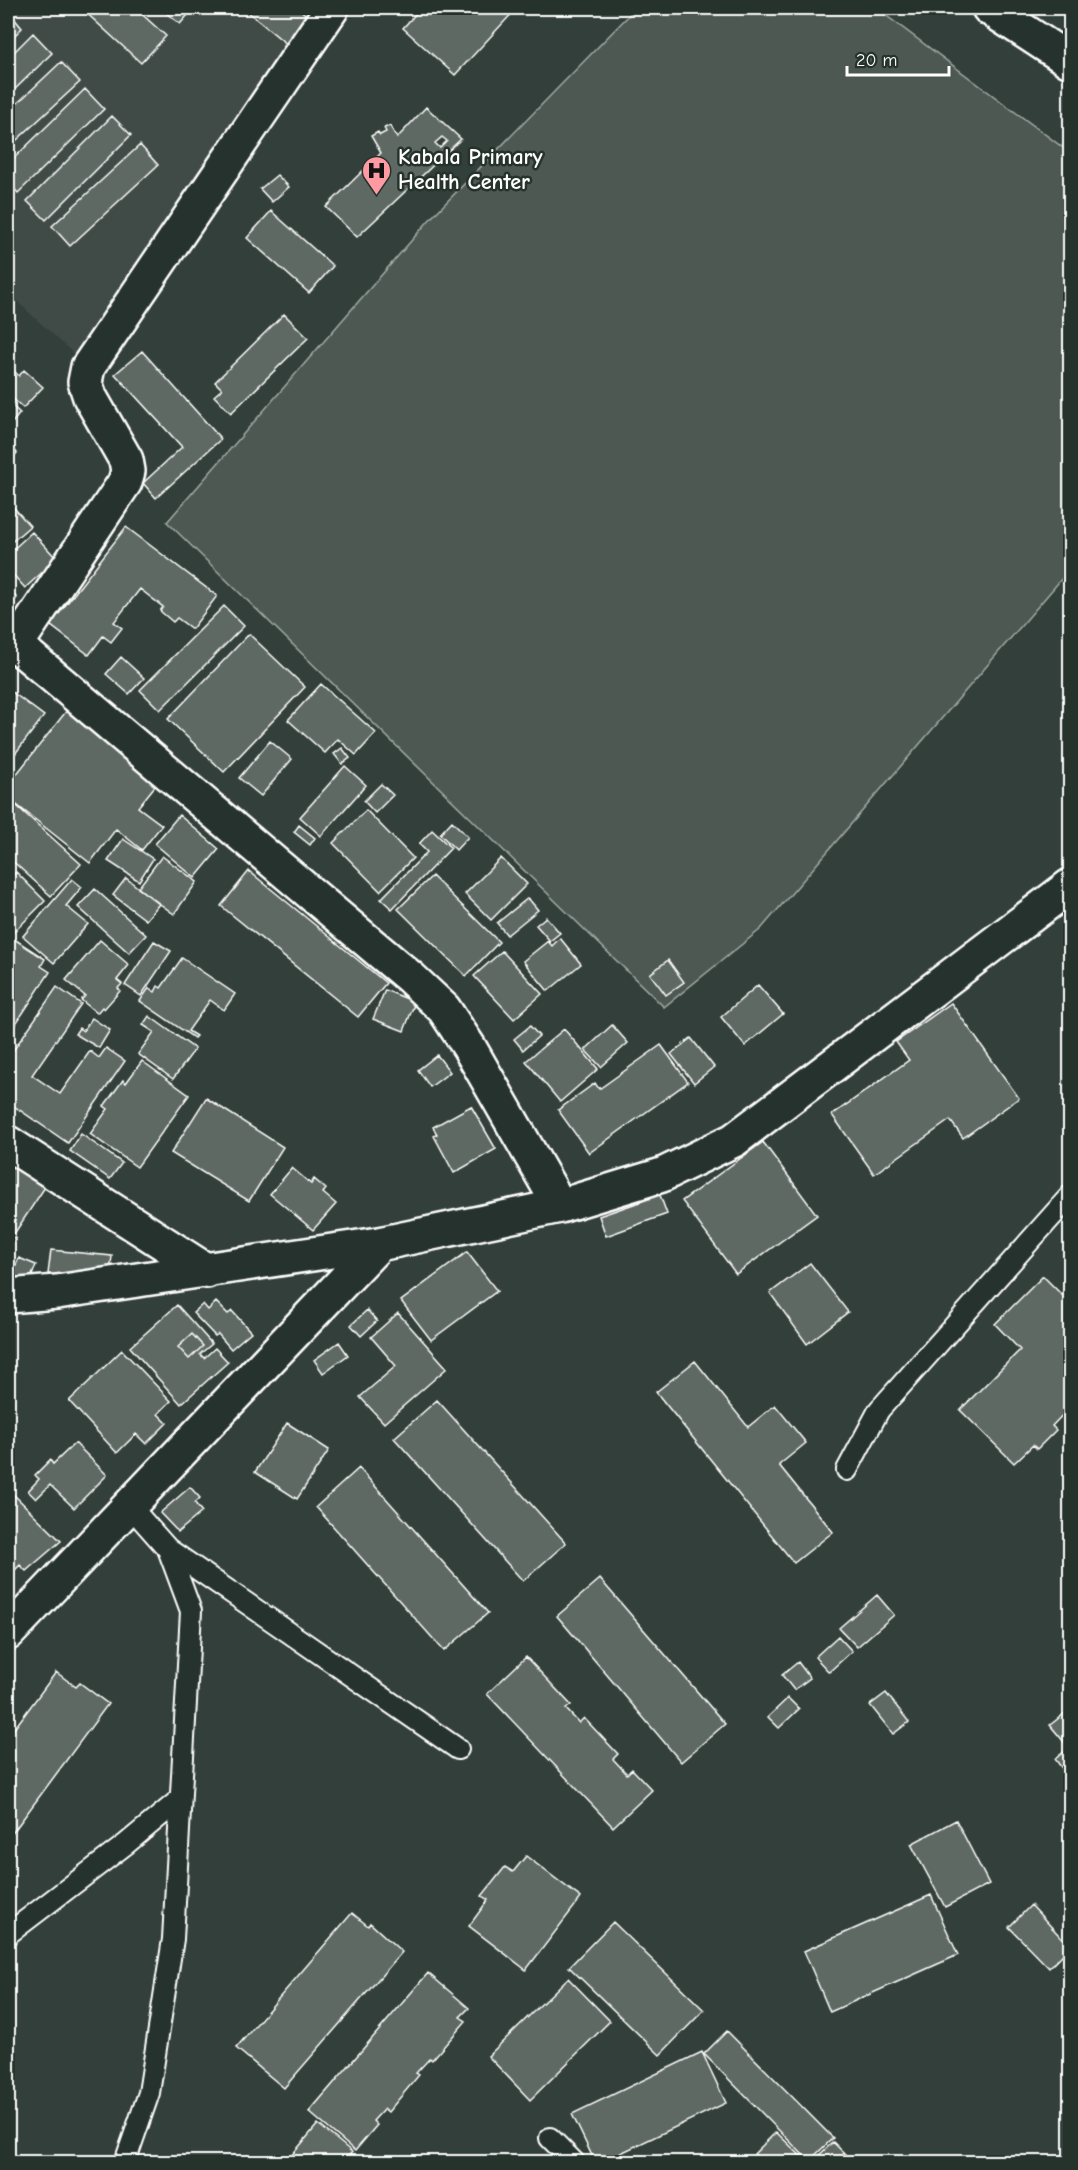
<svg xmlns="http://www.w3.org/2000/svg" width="1078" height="2170" font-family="'Comic Neue',sans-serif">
<rect width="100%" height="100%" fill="#333f3a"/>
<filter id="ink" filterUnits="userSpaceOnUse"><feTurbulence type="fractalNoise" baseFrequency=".0167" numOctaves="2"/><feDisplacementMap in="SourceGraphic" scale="12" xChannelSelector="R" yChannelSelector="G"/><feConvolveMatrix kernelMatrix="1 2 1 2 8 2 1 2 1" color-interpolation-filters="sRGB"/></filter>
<g filter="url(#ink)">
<path fill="#404c47" d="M8 8H311L74 354 8 293Z"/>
<path fill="#4d5853" stroke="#a6aca9" stroke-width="1.5" d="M636 8H876L1070 153V569L761 929 664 1007 167 522 431 218Z"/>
<path fill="#5f6964" stroke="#fff" stroke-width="1.5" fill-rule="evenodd" d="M81 8H135L166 36 141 63Z
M160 8H194L180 24Z
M243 8H298L311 19 289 46Z
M428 8H517L455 75 403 28 419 10 422 13Z
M8 11 22 28 8 42Z
M33 33 52 53 8 96V58Z
M61 62 80 82 8 148V112Z
M85 89 104 109 18 193 8 182V164Z
M426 107 461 139 357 237 326 207 381 153 371 136 378 132 380 135 386 132 384 128 390 126 397 138ZM442 137 447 141 440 148 435 143Z
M112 116 131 135 46 220 27 201Z
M140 145 158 165 70 246 52 226Z
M277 175 289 187 272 202 260 189Z
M271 211 333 266 309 293 247 238Z
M284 314 308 338 231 413 214 396 222 389 215 382Z
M142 351 221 439 156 498 143 483 182 447 115 374Z
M8 365 19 376 24 370 43 387 23 408 8 394Z
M8 402 20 413 8 428Z
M8 443 17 453 8 463Z
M8 501 30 526 8 545Z
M126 527 217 596 192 629 177 618 173 622 160 611 163 607 140 589 114 622 122 628 111 642 103 636 89 655 50 625Z
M32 532 57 559 25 588 8 569V554Z
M8 589 17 598 8 607Z
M224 606 244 626 160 710 140 690Z
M249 634 305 687 224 772 168 719Z
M121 657 144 678 129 694 106 674Z
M321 684 376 733 356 755 338 739 325 753 288 720Z
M8 689 44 716 8 763Z
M68 709 159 781 138 807 162 825 142 850 116 829 90 863 8 798V785Z
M270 741 292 759 261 796 239 778Z
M342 748 350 758 342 764 334 754Z
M345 766 366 785 321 836 300 817Z
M381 784 393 795 375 813 364 801Z
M8 798 81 864 51 896 8 857Z
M366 810 413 858 380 891 333 843Z
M179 815 219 849 195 878 155 844Z
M452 821 468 837 456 850 440 834Z
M299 825 315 838 310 845 294 832Z
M432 830 451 848 392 909 381 899 427 852 419 844Z
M123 839 153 859 139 881 108 861Z
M162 856 197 882 174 914 138 888Z
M501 858 527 884 491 920 465 894Z
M249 871 386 983 358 1017 221 906Z
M16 872 45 901 12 934 8 929V880Z
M432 876 499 942 466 976 398 909Z
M126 878 159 904 146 920 113 895Z
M72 879 82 887 66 906 88 924 54 963 23 936Z
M95 889 146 935 129 953 78 907Z
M528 898 538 910 507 935 497 923Z
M546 917 560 933 550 941 536 925Z
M8 935 45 959 41 966 50 972 13 1028 8 1024Z
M560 938 581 964 548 991 523 961 548 941 552 946Z
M100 940 129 965 117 980 122 984 118 988 120 991 104 1009 102 1007 97 1013 81 1000 85 996 66 980Z
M154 941 171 951 141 996 125 985Z
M502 951 542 994 514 1019 474 976Z
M182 958 235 994 224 1010 210 1000 188 1031 196 1036 194 1038 140 1001 149 988 155 992 158 986 161 988Z
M668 960 684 982 666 995 650 974Z
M758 985 783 1014 745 1046 721 1017Z
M57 987 81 1004 32 1075 60 1094 90 1051 99 1058 106 1048 125 1061 68 1143 8 1102V1058Z
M385 990 415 1002 404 1031 373 1019Z
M951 1003 1019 1098 963 1138 950 1120 874 1174 832 1115 909 1060 896 1042Z
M149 1016 195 1049 173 1079 138 1054 154 1032 143 1025Z
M92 1018 110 1030 99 1048 75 1034 79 1028 83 1031Z
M612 1025 628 1043 601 1067 585 1050Z
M530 1026 539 1036 523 1050 514 1039Z
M564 1029 598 1069 560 1102 526 1061Z
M691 1038 714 1067 694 1083 671 1054Z
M661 1045 688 1082 589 1153 558 1110 595 1083 599 1089Z
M437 1055 450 1072 430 1087 418 1070Z
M142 1061 189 1095 137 1167 90 1134 108 1109 104 1106 123 1080 126 1083Z
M206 1098 283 1147 249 1201 171 1153Z
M471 1106 496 1149 454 1173 434 1136 437 1134 433 1127Z
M81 1134 122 1163 110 1179 70 1151Z
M763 1142 817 1215 736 1274 682 1201Z
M8 1153 49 1181 14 1234 8 1230V1209L10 1211 13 1206 8 1202Z
M292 1168 311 1184 314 1179 326 1189 323 1193 336 1204 313 1230 270 1194Z
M660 1195 667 1214 606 1236 599 1216Z
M8 1233 15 1239 8 1249Z
M51 1250 112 1256 109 1280 48 1274Z
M467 1252 497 1291 431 1340 401 1301Z
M19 1258 36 1265 28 1286 10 1279Z
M810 1263 848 1312 807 1344 770 1293Z
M1043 1276 1068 1301 1070 1299V1407L1052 1426 1056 1430 1037 1449 1033 1445 1014 1463 960 1410 1020 1350 995 1324Z
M216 1302 228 1314 232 1311 251 1332 231 1349 218 1334 215 1336 193 1313 203 1304 208 1310Z
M177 1305 212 1344 200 1354 204 1358 215 1348 228 1362 181 1404 130 1347ZM192 1334 203 1346 189 1359 178 1347Z
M367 1310 377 1321 361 1336 351 1325Z
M398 1313 447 1368 384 1423 360 1397 396 1366 371 1337Z
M192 1334 203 1346 189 1359 178 1347Z
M339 1342 348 1355 323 1373 314 1360Z
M122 1350 171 1401 158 1414 167 1423 146 1444 136 1434 117 1453 69 1401Z
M695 1361 748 1427 775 1405 806 1443 779 1465 833 1532 794 1563 656 1392Z
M437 1400 566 1543 523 1581 394 1438Z
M287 1423 329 1450 297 1499 255 1472Z
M75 1443 107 1475 74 1508 50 1485 36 1499 28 1491 39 1479 35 1475 50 1460 53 1464Z
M359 1468 488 1613 444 1651 316 1507Z
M190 1487 200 1498 195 1503 202 1512 178 1532 160 1513Z
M8 1489 61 1541 26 1571 20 1565 8 1577Z
M600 1579 725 1724 681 1762 557 1616Z
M877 1595 894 1615 857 1647 839 1628Z
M838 1636 852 1651 829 1672 815 1657Z
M526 1657 571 1705 566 1709 579 1723 584 1718 618 1754 613 1759 627 1774 632 1769 652 1790 613 1827 487 1694Z
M798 1662 810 1678 794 1690 782 1675Z
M56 1672 76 1687 80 1683 108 1704 8 1839V1737Z
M886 1693 909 1722 893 1734 870 1705Z
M788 1698 799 1709 779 1728 768 1717Z
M1069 1710 1070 1712V1779L1055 1759 1069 1748 1050 1725Z
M956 1820 989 1884 945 1907 911 1844Z
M526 1856 581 1898 526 1970 469 1926 488 1900 482 1896 505 1867 513 1872Z
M931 1895 958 1955 830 2012 804 1951Z
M1031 1905 1070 1947 1049 1968 1009 1927Z
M352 1913 368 1926 370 1923 402 1952 284 2088 236 2048Z
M613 1922 704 2010 660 2055 569 1967Z
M428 1973 469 2008 460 2017 466 2021 432 2060 430 2058 416 2073 419 2075 388 2112 384 2109 373 2121 377 2125 355 2151 309 2112Z
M568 1978 610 2021 530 2100 488 2056Z
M727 2031 833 2138 809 2161 704 2054Z
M702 2052 726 2103 602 2162H595L572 2114Z
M318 2124 352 2152 344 2162H301L292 2155Z
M776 2132 807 2162H763L754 2154Z
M833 2142 849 2158 844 2162H816L814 2160Z"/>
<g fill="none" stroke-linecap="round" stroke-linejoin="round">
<defs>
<path id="service" d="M847 1470 879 1410 1070 1196
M168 1549 458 1749
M8 1934 126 1844 179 1800
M550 2138 574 2162
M125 2162 149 2093 173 1939 191 1611 168 1549 129 1505"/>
<path id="minor" d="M8 644 16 645 411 978 444 1009 469 1047 560 1206
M16 645 125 482 128 471 126 460 90 397 85 382 88 367 332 8
M8 1143 207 1271
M8 1296 57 1292 379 1244 560 1206 662 1175 734 1140 1070 886
M8 1633 379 1244"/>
<path id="tertiary" d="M989 8 1070 61"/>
</defs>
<use href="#service" stroke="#fff" stroke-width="24"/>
<use href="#minor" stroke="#fff" stroke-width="38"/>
<use href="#tertiary" stroke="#fff" stroke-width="38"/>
<use href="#service" stroke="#26332d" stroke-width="20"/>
<use href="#minor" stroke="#26332d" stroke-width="33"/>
<use href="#tertiary" stroke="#26332d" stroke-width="33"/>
</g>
</g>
<defs>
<symbol id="hospital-pin" viewBox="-11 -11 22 30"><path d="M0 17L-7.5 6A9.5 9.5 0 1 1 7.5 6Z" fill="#ff9aa2" stroke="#26332d"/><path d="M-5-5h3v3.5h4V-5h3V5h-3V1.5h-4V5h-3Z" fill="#111"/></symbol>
</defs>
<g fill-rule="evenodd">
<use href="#hospital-pin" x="360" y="154" width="33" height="45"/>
</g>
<g text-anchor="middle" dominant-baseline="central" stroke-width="5" stroke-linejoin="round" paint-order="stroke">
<g font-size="22" font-weight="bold" fill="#fff" stroke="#26332d" text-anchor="start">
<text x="398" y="157">Kabala Primary<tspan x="398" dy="25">Health Center</tspan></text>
</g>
</g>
<rect width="1078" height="2170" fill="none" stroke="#26332d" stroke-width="30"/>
<rect x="15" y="15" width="1048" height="2140" fill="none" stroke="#fff" stroke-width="2" filter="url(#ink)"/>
<path d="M847 66v9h102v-9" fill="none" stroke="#ffffff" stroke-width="3"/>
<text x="856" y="66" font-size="18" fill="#ffffff" stroke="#26332d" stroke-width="4.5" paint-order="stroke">20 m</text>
</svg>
